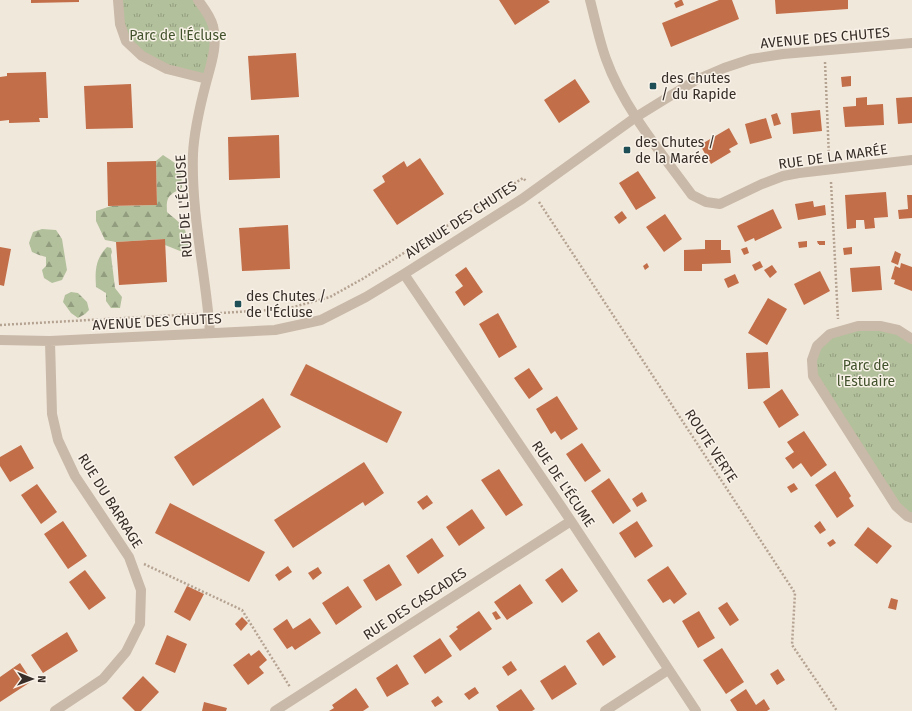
<svg xmlns="http://www.w3.org/2000/svg" width="912" height="711" font-family="'Fira Sans',sans-serif">
<defs>
<pattern id="forest-firs" width="22" height="20" patternUnits="userSpaceOnUse"><rect width="22" height="20" fill="#b2c09c"/><path d="M5 1l3.5 6h-7zM16 11l3.5 6h-7z" fill="#929c7f"/></pattern>
<pattern id="park-tufts" width="24" height="20" patternUnits="userSpaceOnUse"><rect width="24" height="20" fill="#b2c09c"/><path d="M3 7l-1-3M5 7V3M7 7l1-3M15 17l-1-3M17 17v-4M19 17l1-3" fill="none" stroke="#929c7f"/></pattern>
</defs>
<rect width="100%" height="100%" fill="#f1e8dc"/>
<path fill="url(#forest-firs)" d="M163 155C180 166 182 167 182 188 169 195 166 196 167 212 181 224 188 227 188 247L180 251 165 245 164 239 116 242 105 240 96 221V211L111 206 157 205 156 161Z
M42 229 56 230 62 239 67 270 62 280 52 283 44 278 42 270 46 266V257L39 255 32 252 29 243 33 232Z
M107 247 111 248 112 252 111 255 115 288 122 297 120 308H111L106 301V293L96 287C95 272 95 259 107 247Z
M71 292 78 293 87 302 89 310 85 314 78 318 71 313 63 302 65 295Z"/>
<path fill="url(#park-tufts)" d="M118 0H198L213 25 207 79 167 69 126 41Z
M880 326 912 339V518L907 516 813 376 817 346 830 334Z"/>
<path fill="#c26e49" d="M31 0H79V2L31 3Z
M499 0H548L550 2 515 25Z
M680 0H682L684 5 676 8 674 3Z
M719 0H732L739 19 671 47 662 23Z
M775 0H848V9L776 14Z
M296 53 299 97 251 100 248 56Z
M46 72 48 118H39L40 122 9 123V120L0 121V77L7 76V73Z
M851 76V86L842 87 841 77Z
M575 79 590 102 559 123 544 100Z
M131 84 133 128 86 129 84 86Z
M867 97V105L883 104 884 125 845 127 843 107 856 106V98Z
M912 97V123L898 124 896 98Z
M820 110 822 131 793 134 791 113Z
M777 113 781 124 774 126 771 115Z
M766 118 772 138 750 144 745 124Z
M729 128 738 144 729 149 731 152 711 164 700 145Z
M279 135 280 178 229 180 228 137Z
M420 158 444 194 397 225 373 190 385 182 382 176 404 161 407 167Z
M156 161 157 205 108 206 107 162Z
M638 171 656 198 636 210 619 183Z
M886 192 888 217 874 218 875 228 865 229 864 220H856V228L847 229 845 195Z
M907 195H912V218L899 219 898 210 908 209Z
M813 201 814 207 825 205 826 215 798 220 795 204Z
M773 209 782 228 755 241 754 238 745 242 737 226Z
M622 211 627 218 619 224 614 217Z
M665 214 682 239 664 252 646 227Z
M288 225 290 269 242 271 239 228Z
M165 239 167 282 119 285 116 242Z
M705 240H721V250H730L731 263 702 264V271H684V250L705 249Z
M807 241V247L799 248 798 242Z
M817 241H825V245H819V244H818Z
M0 247 11 249 4 286 0 285Z
M747 247 749 253 744 255 741 249Z
M852 247V254L844 255 843 248Z
M895 251 901 254 898 265 891 262Z
M760 261 763 267 755 271 752 265Z
M647 263 649 267 645 270 643 266Z
M901 263 912 267V291L894 284 895 280 891 279 895 266 900 268Z
M772 265 777 272 770 278 764 270Z
M880 266 882 290 852 292 850 268Z
M466 267 483 292 464 306 455 292 463 286 455 275Z
M820 271 830 291 804 305 794 284Z
M735 274 739 283 728 288 724 279Z
M768 298 787 309 767 345 748 333Z
M498 313 517 347 499 358 479 324Z
M768 352 770 388 748 389 746 353Z
M306 364 402 412 387 443 290 395Z
M529 368 543 389 529 399 514 378Z
M782 389 799 415 779 428 763 402Z
M557 396 578 429 561 440 555 431 551 434 536 409Z
M263 398 281 427 193 486 174 457Z
M804 431 827 465 811 477 801 463 793 469 785 458 794 452 787 442Z
M582 443 601 471 585 482 566 454Z
M21 445 34 468 10 482 0 466V457Z
M364 462 384 493 365 506 363 502 293 548 274 520Z
M499 469 523 505 506 516 481 480Z
M835 471 851 496 849 498 854 506 837 518 815 485Z
M609 478 631 511 613 524 591 491Z
M794 483 798 489 791 493 787 487Z
M37 484 57 512 41 524 21 495Z
M642 492 647 501 637 507 632 499Z
M427 495 433 503 423 510 417 502Z
M170 503 265 552 249 582 155 533Z
M472 509 485 528 459 546 446 527Z
M63 521 87 556 68 569 44 534Z
M637 521 653 546 635 558 619 533Z
M820 521 826 530 820 534 814 526Z
M868 527 892 546 877 564 854 545Z
M432 538 444 556 418 574 406 556Z
M833 539 836 543 830 547 827 543Z
M389 564 402 585 376 601 363 580Z
M288 566 292 572 279 581 275 575Z
M668 566 687 594 674 604 670 599 663 603 647 580Z
M318 567 322 573 313 580 308 573Z
M562 568 578 591 562 603 545 580Z
M85 570 106 598 89 610 69 582Z
M520 584 533 603 507 620 494 602Z
M187 586 204 594 190 621 174 612Z
M348 586 362 607 336 625 322 603Z
M891 598 898 600 896 610 888 608Z
M727 602 739 620 730 626 718 608Z
M479 611 492 629 460 651 449 636 458 629 456 627Z
M496 611 501 618 496 620 492 613Z
M699 611 715 638 698 648 682 621Z
M242 617 248 623 241 631 235 624Z
M310 618 321 633 295 650 292 646 287 649 273 629 287 619 293 629Z
M67 632 78 651 43 673 31 655Z
M599 632 616 657 603 666 586 641Z
M167 635 187 644 175 673 155 664Z
M440 638 452 656 425 674 413 656Z
M722 648 744 682 726 694 703 660Z
M259 650 267 660 259 667 264 673 248 685 233 665 249 653 251 656Z
M511 661 517 670 508 676 502 667Z
M20 663 32 681 0 702V677Z
M397 664 409 684 387 697 376 678Z
M565 665 577 684 552 700 540 681Z
M778 669 785 680 777 685 770 674Z
M143 676 159 692 141 711H135L122 698Z
M475 687 479 693 469 700 464 694Z
M356 688 369 707 363 711H329L334 708 332 705Z
M521 689 535 709 532 711H499L496 706Z
M746 689 756 705 764 699 770 709 767 711H737L730 700Z
M438 696 443 702 435 707 431 701Z
M204 702 227 708 226 711H202Z"/>
<g fill="none" stroke-linecap="round" stroke-linejoin="round">
<path stroke="#b5a392" stroke-width="2.5" stroke-dasharray="2 2" stroke-linecap="butt" d="M825 62 829 157
M831 182 838 319
M539 202 795 593 792 645 837 711
M220 313 286 309 330 297 364 278 523 178 526 181
M0 325 197 314
M144 564 242 610 290 687"/>
<path stroke="#c9b9a8" stroke-width="10" d="M118 0 120 24 126 41 142 56 167 69 207 79
M198 0C203 7 211 17 213 26 218 45 211 64 206 83 200 106 194 130 193 154 191 215 206 274 210 333
M590 0C595 19 599 40 606 59 623 107 662 154 692 195L706 202 720 204 762 184 783 176 799 173 912 160
M404 274 571 521 696 711
M912 339 898 330 880 326H858L830 334 817 346 812 360 813 376 896 506 907 516 912 518
M0 340 50 341 275 330 321 320 366 297 404 274 522 199 636 117 696 80 724 68 751 59 783 54 912 43
M50 341 52 414 58 440 75 476 129 557 141 590 140 624 126 652 103 679 55 711
M275 711 571 521
M605 711 668 670"/>
</g>
<g fill="#1f4f56" stroke="#f9f2e8" stroke-width="1.5">
<rect x="649" y="82" width="8" height="8" rx="2"/>
<rect x="623" y="146" width="8" height="8" rx="2"/>
<rect x="234" y="300" width="8" height="8" rx="2"/>
</g>
<g text-anchor="middle" dominant-baseline="central" stroke-width="3" stroke-linejoin="round" paint-order="stroke">
<g font-size="14" fill="#43532d" stroke="#f9f2e8">
<text x="178" y="35">Parc de l'Écluse</text>
<text x="866" y="365">Parc de<tspan x="866" dy="16">l'Estuaire</tspan></text>
</g>
<g font-size="14" fill="#362d28" stroke="#f9f2e8">
<text transform="translate(825 38) rotate(-5)">AVENUE DES CHUTES</text>
<text transform="translate(833 157) rotate(-8)">RUE DE LA MARÉE</text>
<text transform="translate(184 206) rotate(-94)">RUE DE L'ÉCLUSE</text>
<text transform="translate(461 220) rotate(-33)">AVENUE DES CHUTES</text>
<text transform="translate(157 322) rotate(-3)">AVENUE DES CHUTES</text>
<text transform="translate(711 446) rotate(57)">ROUTE VERTE</text>
<text transform="translate(563 484) rotate(56)">RUE DE L'ÉCUME</text>
<text transform="translate(110 501) rotate(58)">RUE DU BARRAGE</text>
<text transform="translate(415 604) rotate(-33)">RUE DES CASCADES</text>
</g>
<g font-size="14" fill="#362d28" stroke="#f9f2e8" text-anchor="start">
<text x="661" y="78">des Chutes<tspan x="661" dy="16">/ du Rapide</tspan></text>
<text x="635" y="142">des Chutes /<tspan x="635" dy="16">de la Marée</tspan></text>
<text x="246" y="296">des Chutes /<tspan x="246" dy="16">de l'Écluse</tspan></text>
</g>
</g>
<g transform="translate(32 679) rotate(91)" stroke="#f9f2e8" stroke-width="3" paint-order="stroke">
<path d="M0-3L7 15L0 10L-7 15Z" fill="#362d28"/>
<text y="-6" font-size="11" font-weight="bold" text-anchor="middle" fill="#362d28">N</text>
</g>
</svg>
